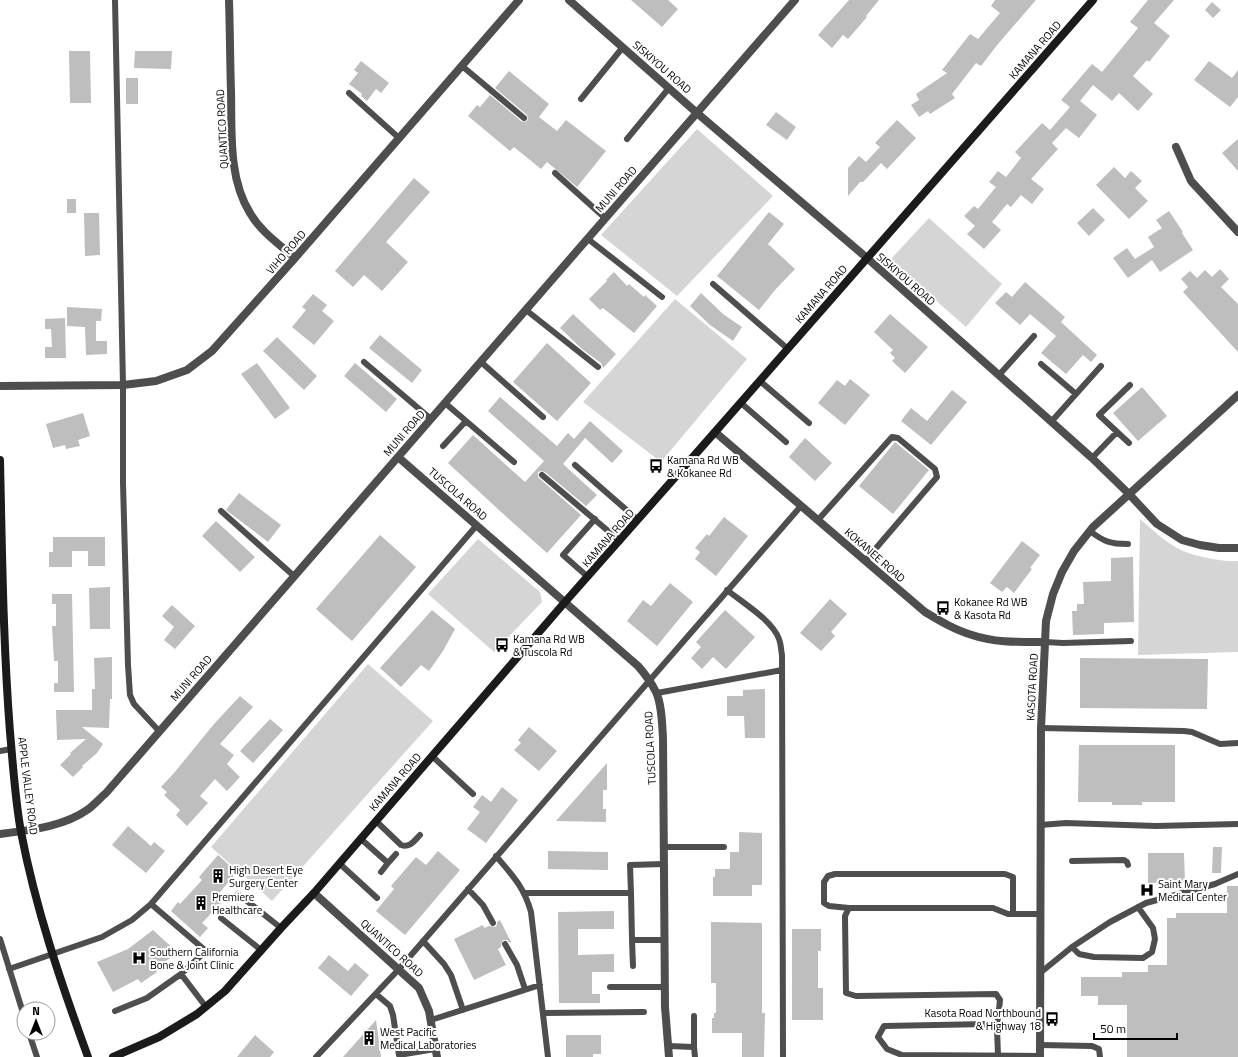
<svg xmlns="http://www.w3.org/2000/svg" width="1238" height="1057" font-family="'Titillium Web',sans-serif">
<rect width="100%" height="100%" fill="#fff"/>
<path fill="#d5d5d5" d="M697 129 773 196 677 296 601 235Z
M929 218 1002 284 966 327 890 260Z
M675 299 747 359 661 462 583 402Z
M1140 519C1153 530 1167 544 1183 551 1199 557 1221 562 1238 561V652L1138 655Z
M478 539 540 592 542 602 494 652 428 594Z
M368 664 433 721 272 901 211 847Z"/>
<path fill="#bebebe" d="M631 0H668L678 9 662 27Z
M849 0H879L866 16 867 17 848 39 843 35 832 48 818 35Z
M995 0H1036L998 44 981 66 976 63 952 94 955 98 930 114 928 111 919 117 911 105 919 100 916 94 947 73 942 70 970 34 978 39 1000 13 991 6Z
M1148 0H1174L1154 23 1170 36 1149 62 1147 60 1133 76 1153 94 1138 111 1119 93 1112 101 1093 85 1080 101 1097 115 1079 138 1066 128 1052 143 1058 149 1031 179 1044 189 1032 204 1021 195 1011 207 1007 204 992 222 1001 230 984 249 967 234 975 226 964 216 974 206 978 209 996 187 989 182 998 171 1006 177 1021 158 1015 152 1042 123 1050 130 1070 107 1061 100 1092 64 1102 72 1138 28 1130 22Z
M1212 2 1221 10 1213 18 1205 10Z
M69 51H90L91 103H70Z
M135 51H172L171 69 134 68Z
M361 61 389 83 381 93 376 89 367 101 361 96 362 94 349 84 358 73 354 70Z
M1209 61 1232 78 1238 70V97L1230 107 1194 80Z
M509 71 549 104 539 117 557 131 566 120 606 151 577 187 547 162 541 169 514 147 510 151 468 116 477 105 480 107 490 95 521 121 524 122 527 121 528 118 527 115 495 88Z
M126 78H138V104H126Z
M776 112 796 127 787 140 766 125Z
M897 120 916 138 887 169 881 163 863 182H860L848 196V168L859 156 866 162 880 147 875 143Z
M1238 139V171L1222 153Z
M1114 167 1125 178 1131 171 1142 181 1135 188 1148 201 1129 219 1096 185Z
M414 178 430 192 386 242 408 262 382 291 364 275 353 287 335 271Z
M67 199H76V213H67Z
M1093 208 1105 220 1089 236 1077 223Z
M1169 211 1183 232 1182 233 1193 250 1160 272 1152 260 1128 278 1113 258 1127 248 1135 259 1154 247 1148 237 1162 228 1156 220Z
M769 212 784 224 768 244 795 269 775 290 759 310 717 276Z
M84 213H99L100 255 85 256Z
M1220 269 1229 279 1221 287 1238 304V352L1183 292 1188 287 1181 279 1190 271 1197 278 1205 270 1212 277Z
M614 272 627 286 629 284 644 297 645 295 657 306 634 333 603 308 600 310 589 299 607 281 606 280Z
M1025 282 1065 317 1061 322 1097 355 1091 362 1083 355 1066 374 1041 353 1056 336 1030 314 1020 325 995 303 1006 292 1012 297Z
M701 293 723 314 742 327 733 341 710 325 690 306Z
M313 294 327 305 322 311 334 321 314 345 292 327 306 310 302 307Z
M67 307 102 309 101 321H96V341H107V354L86 355 85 327 67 326Z
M573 314 616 354 603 368 601 363 582 349 560 328Z
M890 314 928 347 905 373 892 361 895 358 890 353 893 350 874 332Z
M65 318 66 358H45V347H52L51 329H45V319Z
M380 335 422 370 412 383 369 348Z
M277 337 317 376 304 390 263 351Z
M547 343 591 383 557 421 513 382Z
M257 363 290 408 275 419 241 374Z
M355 363 397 399 386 412 344 376Z
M850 379 870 395 845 425 818 403 837 380 845 386Z
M1142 387 1167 416 1138 441 1113 413Z
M952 390 967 402 931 445 901 421 911 408 927 421Z
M500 397 557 446 568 433 574 439 590 421 623 451 612 463 585 438 563 464 597 495 586 506 545 472 541 471 538 472V476L539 478 581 515 547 553 500 511 448 463 473 435 525 482 544 461 488 411Z
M83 413 90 436 78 440 80 446 66 449 65 445 53 448 46 424Z
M805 438 832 463 815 481 789 457Z
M895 442 929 470 893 514 859 486Z
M239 493 281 525 268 542 226 510Z
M724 517 748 536 716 576 695 559 700 552 695 548 707 534 709 536Z
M216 521 255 557 240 572 202 536Z
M380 535 416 567 352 641 316 609Z
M53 537H105V566H88V551H72V567H49V552H53Z
M1022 541 1040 555 1030 568 1032 569 1014 593 1007 587 1002 592 990 583Z
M1133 557 1134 622 1104 623V634L1073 635 1072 611H1077V604H1084L1083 582 1111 581V558Z
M670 583 693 602 657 646 627 621 643 600 651 606Z
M110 587V629H90L89 588Z
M52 594H72L74 692H54V683H58V661H54L52 626H56V604H52Z
M830 599 847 614 831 632 835 636 821 651 800 633Z
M172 605 195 626 175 649 164 640 174 627 162 616Z
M432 610 455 629 443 651 429 671 421 665 401 687 380 668Z
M725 610 755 637 726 669 713 657 702 669 691 658 701 647 696 642Z
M112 657V699H110L109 728 82 727 103 744 97 753 82 766 83 767 73 777 60 765 71 754 70 753 86 739 57 740 56 710H92V689H95L94 658Z
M1080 658 1208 659 1207 709 1080 708Z
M765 689V738H745L744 716H727V696H743V690Z
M240 696 253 707 220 744 234 755 227 764 240 777 227 791 215 779 200 796 208 803 187 826 176 815 180 810 164 795 167 792 161 787 174 773 214 724Z
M270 719 283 730 253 763 240 751Z
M529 727 557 751 539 771 514 750 521 743 518 740Z
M1079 745H1175V802H1142V805H1112V802H1078Z
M607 763V790H603V809H606V822L556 821Z
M502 787 518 800 486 843 467 829 480 812 473 807 482 795 491 802Z
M128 826 151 846 154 842 165 851 146 873 112 845Z
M739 832 762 833V885H752V896H713V877H715V869H730V852H739Z
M1213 847H1222L1221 873H1212Z
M438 851 460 870 405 935 376 911 394 889 391 886 416 857 426 865Z
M548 851 608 852V870L548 869Z
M1148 853H1184L1185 882 1148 883Z
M218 855 237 872 215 898 221 903 202 923 208 928 200 937 171 911 178 902 180 904 202 880 199 877Z
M1227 886H1238V1057H1127V1005H1098V996H1081V977H1122V972H1148V965H1167V918H1176V913H1227Z
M614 911V929H578V955L614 954V972H592V994H600V1003H559L558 912Z
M500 920 511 942 510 943 507 940H503L501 944V947L498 949 506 965 474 980 454 939 483 925 484 928 489 926 495 927 497 925V922Z
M711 922 762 923V1013H765L764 1057H742V1033H712V1018H714V1013H716V983H711Z
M792 929H821V951H818V988H823V1020H792Z
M153 930 178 953 155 968 157 972 141 983 138 979 113 992 97 962 128 949Z
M329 955 348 971 355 963 369 975 351 996 318 968Z
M376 1020 381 1057H343Z
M255 1035 274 1052 270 1057H237Z
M566 1035H601V1054H593V1057H566Z"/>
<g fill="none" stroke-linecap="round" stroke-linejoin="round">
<path stroke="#4e4e4e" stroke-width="6" d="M115 0 123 385V483L128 665 130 695 134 704 159 731
M462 66 524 118
M349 93 399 138
M581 99 623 47
M627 139 669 88
M555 173 605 218
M588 239 662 297
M713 284 788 349
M526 310 598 367
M364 362 431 419
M481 362 543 417
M1041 364 1076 394 1051 422
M999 375 1034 336
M760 381 809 423
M1076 394 1101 366
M445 403 514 462
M741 403 786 442
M1129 443 1099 415 1130 385
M443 446 466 421
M1092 458 1117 432
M575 465 638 520
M542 475 620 541
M221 511 294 576
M818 520 892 437 898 438 935 469 937 477 865 561
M1090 531C1104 542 1111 544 1128 544
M588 577 563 555 595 519
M727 590C743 603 772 620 779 639 781 644 781 650 782 655L783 1057
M1045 642 1063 643 1131 641
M657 693 782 670
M1041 728 1184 731 1192 732 1220 744 1238 743
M0 751 11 749
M432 756 473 794
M376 821 401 845C410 848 414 841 420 835
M1040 825 1066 823 1156 826 1238 824
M361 839 388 863 381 872
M664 847H724
M496 856C513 876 524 887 531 912L548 1057
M1072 861 1124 860 1127 862 1128 865
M388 863 396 854
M340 864 377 898
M468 889 483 905 493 923
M525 893H631L632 940H664
M631 893 630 865 664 864
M238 894 281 928
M151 904 206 951 181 974
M849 908 829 906 824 903V882L828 876 835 874H1005L1013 877V914
M221 918 261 950
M0 939 24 1016
M632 940 633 966
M423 941 444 964 451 975 463 1010
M505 944 517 965 525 989
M1072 947 1079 954 1094 957 1143 958 1152 952 1155 939 1153 928 1138 907
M9 969 102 937 132 920 151 904 477 525
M1040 973 1072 947 1110 922 1146 903 1215 884 1238 874
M610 987H665
M376 994 390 1006 393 1015 399 1055 435 1049
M115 1011 147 998 181 974 206 1007
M543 1013 644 1012
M431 1020 540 985
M997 1028 1000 1000 996 994 856 996 846 993 845 916 849 908H993L1008 914H1040
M29 1033 37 1057
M1040 1045 1092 1046 1099 1049 1100 1057
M668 1046 694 1047V1016
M694 1047 695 1057
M998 1056 997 1028 988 1024 884 1026 878 1037 887 1049 902 1055 1040 1056
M316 1057 399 969 801 506"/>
<path stroke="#4e4e4e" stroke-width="8" d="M229 0C230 30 230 61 231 91 232 131 228 178 250 213 261 232 279 244 295 258
M569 0 697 113 867 258 1045 416 1092 458 1129 494 1157 524 1182 540 1200 545 1219 548H1238
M1176 147 1191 181 1238 232
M0 386 123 385 156 381 187 370 212 351 295 258 519 0
M715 432 925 612C940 621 955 630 972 635 995 643 1021 642 1045 642
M398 457 638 666C645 674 651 682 656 692 662 705 662 724 663 738L665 1007 669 1057
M0 834C29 830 63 827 87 810 94 805 100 798 106 793L795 0
M314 893 419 988 429 1011 437 1057
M1040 1057 1041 728 1046 621 1053 594 1062 572 1074 551 1093 527 1238 395"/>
<path stroke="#1b1b1b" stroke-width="8" d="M0 460C2 551 3 642 10 732 13 765 15 799 21 832 36 910 61 983 88 1057
M113 1057 159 1037 197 1014 225 991 281 928 314 893 565 602 715 432 1093 0"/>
</g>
<defs>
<symbol id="bus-bare" viewBox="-9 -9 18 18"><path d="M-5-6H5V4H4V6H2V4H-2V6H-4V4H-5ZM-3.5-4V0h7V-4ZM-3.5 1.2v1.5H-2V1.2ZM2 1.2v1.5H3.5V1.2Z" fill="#000" stroke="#fff" stroke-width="2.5" paint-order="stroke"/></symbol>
<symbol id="building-bare" viewBox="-9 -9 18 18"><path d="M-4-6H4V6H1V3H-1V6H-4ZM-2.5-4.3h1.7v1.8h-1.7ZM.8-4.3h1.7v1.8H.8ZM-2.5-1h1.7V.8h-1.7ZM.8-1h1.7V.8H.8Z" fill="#000" stroke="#fff" stroke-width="2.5" paint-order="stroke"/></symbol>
<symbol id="hospital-bare" viewBox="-9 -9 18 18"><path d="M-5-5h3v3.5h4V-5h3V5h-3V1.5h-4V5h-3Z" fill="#000" stroke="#fff" stroke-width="2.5" paint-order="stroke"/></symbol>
</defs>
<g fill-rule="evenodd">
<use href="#bus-bare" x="646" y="456" width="20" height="20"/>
<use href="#bus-bare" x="933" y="598" width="20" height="20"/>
<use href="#bus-bare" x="492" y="635" width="20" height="20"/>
<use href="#building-bare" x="208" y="866" width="20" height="20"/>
<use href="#hospital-bare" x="1137" y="880" width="20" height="20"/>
<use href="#building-bare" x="191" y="893" width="20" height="20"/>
<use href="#hospital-bare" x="129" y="948" width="20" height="20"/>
<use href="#bus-bare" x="1042" y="1009" width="20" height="20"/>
<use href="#building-bare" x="359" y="1028" width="20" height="20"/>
</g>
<g text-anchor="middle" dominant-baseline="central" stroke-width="4" stroke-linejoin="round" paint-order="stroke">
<g font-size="11" fill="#000" stroke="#fff">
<text transform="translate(1035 50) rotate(-49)">KAMANA ROAD</text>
<text transform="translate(662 67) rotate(41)">SISKIYOU ROAD</text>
<text transform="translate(222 129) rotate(-93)">QUANTICO ROAD</text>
<text transform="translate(616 189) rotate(-49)">MUNI ROAD</text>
<text transform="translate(286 252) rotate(-49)">VIHO ROAD</text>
<text transform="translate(906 279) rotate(41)">SISKIYOU ROAD</text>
<text transform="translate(821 294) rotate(-49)">KAMANA ROAD</text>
<text transform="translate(404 433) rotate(-49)">MUNI ROAD</text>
<text transform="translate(458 494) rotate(41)">TUSCOLA ROAD</text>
<text transform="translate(608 538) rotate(-49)">KAMANA ROAD</text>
<text transform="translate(875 555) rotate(41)">KOKANEE ROAD</text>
<text transform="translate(191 678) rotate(-49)">MUNI ROAD</text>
<text transform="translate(1032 687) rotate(-87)">KASOTA ROAD</text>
<text transform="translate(650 748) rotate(-93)">TUSCOLA ROAD</text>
<text transform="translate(395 782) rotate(-49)">KAMANA ROAD</text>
<text transform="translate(28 786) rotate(83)">APPLE VALLEY ROAD</text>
<text transform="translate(392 948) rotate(42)">QUANTICO ROAD</text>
</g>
<g font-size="11" fill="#000" stroke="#fff" text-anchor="start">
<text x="667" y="460">Kamana Rd WB<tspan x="667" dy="13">&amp; Kokanee Rd</tspan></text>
<text x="954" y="602">Kokanee Rd WB<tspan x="954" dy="13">&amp; Kasota Rd</tspan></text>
<text x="513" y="639">Kamana Rd WB<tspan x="513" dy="13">&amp; Tuscola Rd</tspan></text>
<text x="229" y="870">High Desert Eye<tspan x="229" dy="13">Surgery Center</tspan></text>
<text x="1158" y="884">Saint Mary<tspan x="1158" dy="13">Medical Center</tspan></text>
<text x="212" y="897">Premiere<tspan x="212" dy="13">Healthcare</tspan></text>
<text x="150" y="952">Southern California<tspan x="150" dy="13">Bone &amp; Joint Clinic</tspan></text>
<text x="1041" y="1013" text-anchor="end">Kasota Road Northbound<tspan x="1041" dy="13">&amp; Highway 18</tspan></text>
<text x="380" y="1032">West Pacific<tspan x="380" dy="13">Medical Laboratories</tspan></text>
</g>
</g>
<g transform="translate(36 1021)"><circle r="19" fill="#ffffff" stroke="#999999"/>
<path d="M0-3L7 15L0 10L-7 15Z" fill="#000000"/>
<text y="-6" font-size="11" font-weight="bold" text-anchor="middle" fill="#000000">N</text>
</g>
<path d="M1094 1033v6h83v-6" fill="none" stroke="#000000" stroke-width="2"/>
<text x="1100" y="1033" font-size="12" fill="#000000" stroke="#ffffff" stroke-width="3" paint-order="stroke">50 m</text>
</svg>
